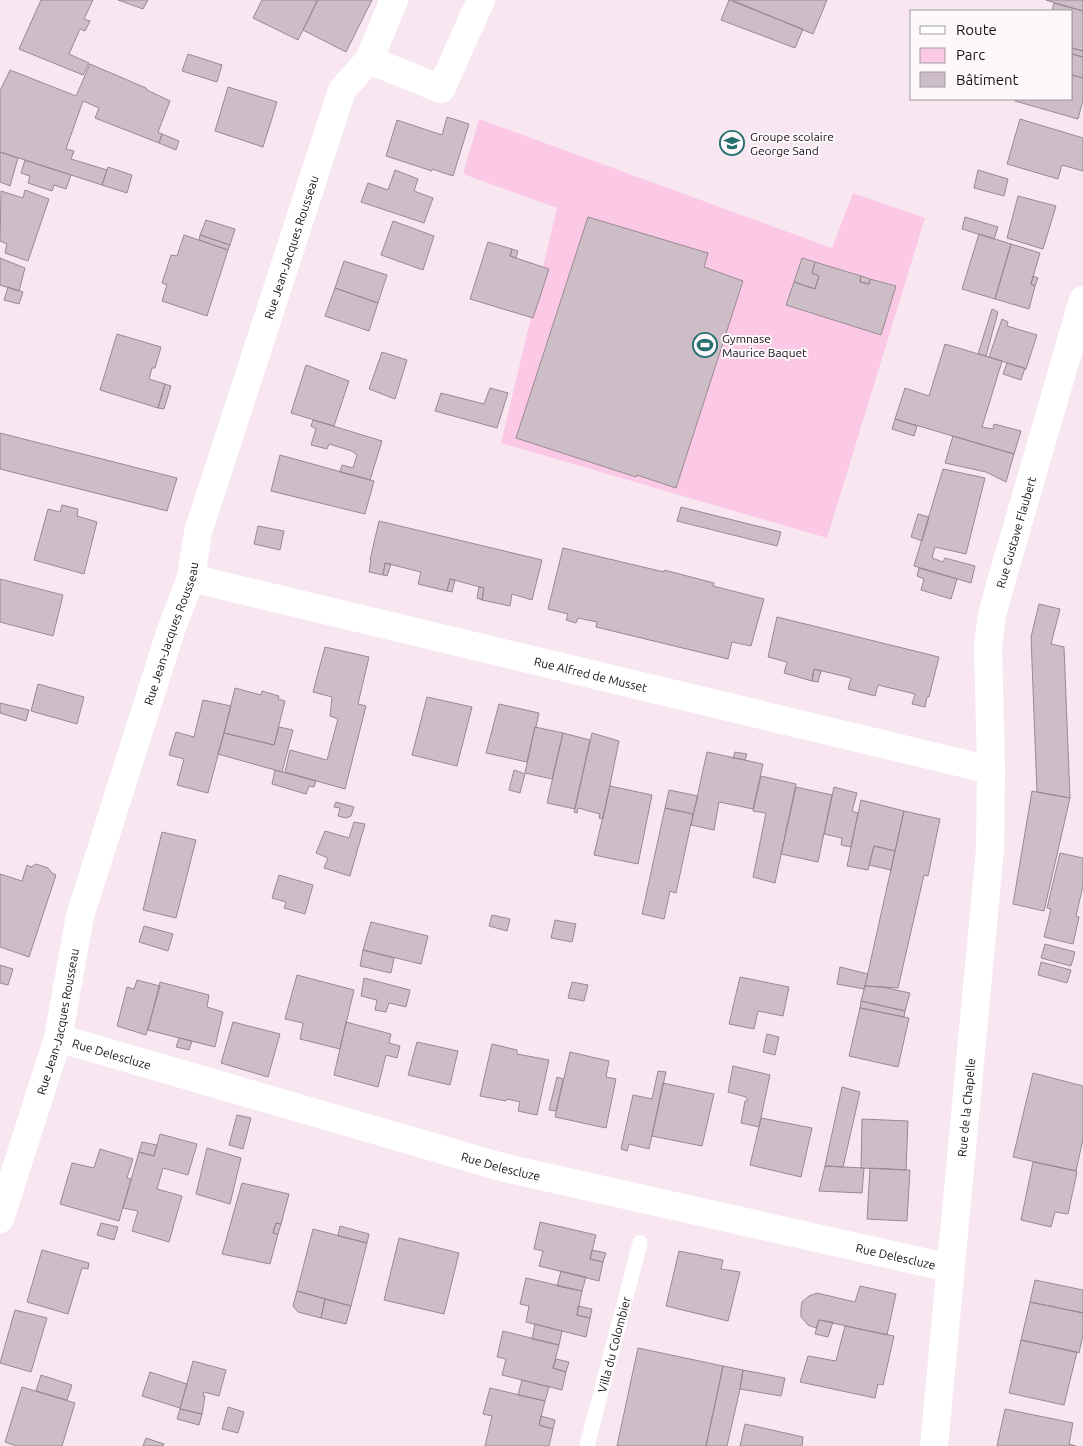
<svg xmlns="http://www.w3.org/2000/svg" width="1083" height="1446" font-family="Ubuntu,sans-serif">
<rect width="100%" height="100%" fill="#f8e7f0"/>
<path fill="#fbc9e6" d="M479 119 832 248 853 193 925 218 827 538 501 443 557 208 463 174Z"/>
<path fill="#cdbdc6" stroke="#998a92" d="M41 0H93L84 19 90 21 85 31 80 29 69 54 89 63 83 75 19 49Z
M118 0H148L143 9Z
M262 0H315L317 1 298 40 253 18Z
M318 0H372L346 52 303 30Z
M729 0 803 29 795 48 721 20Z
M732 0H827L813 34Z
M1046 0H1083V11L1062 5Z
M1054 3 1083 11V51L1072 48V50V11H1052Z
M1072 48 1083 51V57L1072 54Z
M188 54 222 65 217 82 182 71Z
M1072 54 1083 57V78L1072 75Z
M90 64 146 88 147 90 170 101 158 132 162 134 159 143 95 118 99 108 83 101 66 149 74 151 71 159 107 170 102 185 0 152V91L10 70 76 96Z
M1072 75 1083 78V100L1078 119 1015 101 1016 99H1072Z
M228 87 277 102 263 147 215 131Z
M447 117 469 124 453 176 432 169V171L386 156 397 120 442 135Z
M1020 119 1083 138V171L1062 165 1058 179 1007 164Z
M162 134 179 141 176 150 159 143Z
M0 152 18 158 10 186 0 182Z
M25 160 71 175 66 189 54 185 52 191 28 183 30 176 21 173Z
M108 167 132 175 127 193 102 185Z
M395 170 418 179 414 191 433 198 424 223 361 202 368 183 388 190Z
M978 170 1008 179 1004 196 974 188Z
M25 190 49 199 28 261 5 253 7 244 0 241 1 191 23 198Z
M1018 196 1056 206 1043 249 1007 238Z
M588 217 708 253 704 267 743 281 676 488 637 475 636 477 516 438Z
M965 217 998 227 994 239 962 229Z
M206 220 235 229 230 245 200 235Z
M393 221 434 236 423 270 381 255Z
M979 234 1011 244 995 299 962 289Z
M184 235 228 250 207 316 162 301 167 285 162 283 171 255 177 256Z
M200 235 230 245 228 250 199 240Z
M488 242 512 249 510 256 549 269 533 318 470 299Z
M1011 244 1040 253 1031 284 1035 286 1029 309 995 299Z
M512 249 518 251 516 258 510 256Z
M0 258 25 268 19 291 0 285Z
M802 258 815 262 812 273 819 276 815 289 794 282Z
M344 261 387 275 378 303 335 288Z
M815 262 861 276 860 282 869 284 870 279 896 286 881 335 786 305 794 282 815 289 819 276 812 273Z
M861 276 870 279 869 284 860 282Z
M1033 276 1038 278 1035 286 1031 284Z
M8 287 23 292 19 304 4 300Z
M335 288 378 303 369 331 325 316Z
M992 309 998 312 986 356 978 354Z
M1002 319 1008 322 1007 326 1037 335 1026 369 989 357Z
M117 334 161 347 155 368H152L149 379 165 384 158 408 100 390Z
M945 344 1002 361 982 427 993 429 994 424 1021 431 1014 454 895 419 905 388 929 396Z
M382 352 407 360 395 399 369 389Z
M1007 363 1025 368 1021 380 1003 374Z
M306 365 349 381 334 426 291 413Z
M165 384 171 386 164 409 158 408Z
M490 388 508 393 497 428 435 411 441 393 484 404Z
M895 419 917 426 914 436 892 429Z
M313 420 382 441 370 480 340 472 342 465 353 468 357 455 352 451 329 444 327 449 311 445 316 429 311 426Z
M0 433 177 478 167 511 0 469Z
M953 436 1014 454 1006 482 986 472 945 463Z
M280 455 374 481 365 514 271 491Z
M943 469 985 478 966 554 935 547 932 558 943 562 945 558 975 566 971 583 914 566Z
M62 505 78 509 77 516 97 522 84 574 34 560 48 509 60 512Z
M681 507 781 532 777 546 677 521Z
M918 514 929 517 922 541 911 537Z
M379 521 542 560 532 600 512 594 510 606 482 600 484 588 450 579 447 591 418 584 421 572 385 563 383 575 369 572 371 560H370Z
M258 526 284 531 280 550 254 544Z
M563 548 664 572V570L714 583 713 586 764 599 751 646 732 642 728 659 596 627 597 622 578 618 576 623 566 620 568 614 548 609Z
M385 563 391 564 387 576 383 575Z
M919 568 957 579 951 599 921 590 924 579 917 576Z
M0 579 63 595 53 636 0 622Z
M450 579 455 580 452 592 447 591Z
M479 587 484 588 482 600 477 598Z
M1039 604 1060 609 1051 644 1064 647 1070 798 1037 792 1031 637Z
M777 617 939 657 929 697H927L925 707 912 704 915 694 878 685 875 696 848 689 851 678 814 669 812 681 784 673 787 662 768 657Z
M325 647 369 657 358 704 366 706 345 789 285 772 290 750 327 760 338 719 330 716 332 697 313 692Z
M814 669 821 671 818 682 812 681Z
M38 684 84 697 77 724 31 711Z
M235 688 261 695 262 691 279 696 278 699 285 701 274 745 224 733Z
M427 697 472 707 457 766 412 755Z
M203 700 231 706 208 793 177 785 184 759 169 755 176 732 194 737Z
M0 703 29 710 26 721 0 713Z
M499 704 539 713 536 727H535L527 762 486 753Z
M279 727 293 730 282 772 218 754 224 733 274 745Z
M535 727 563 733 552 779 525 773Z
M563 733 590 740 575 809 547 803Z
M592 733 619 741 603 819 599 818 600 814 578 808 577 813 574 812Z
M707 752 763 764 753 809 719 802 714 830 691 825Z
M735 752 747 754 745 760 733 758Z
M275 770 316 781 314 787 309 786 306 794 272 784Z
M514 770 525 774 520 793 509 790Z
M761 776 796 784 775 883 753 877 766 813 753 811Z
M610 786 652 795 638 864 594 855Z
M796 787 832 795 818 862 781 854Z
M834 787 857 793 852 811 858 813 851 847 841 845 842 838 824 834Z
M669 790 698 796 693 814 665 808Z
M1032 791 1070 798 1044 911 1013 904Z
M861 800 904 811 895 851 874 846 868 870 847 866Z
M336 802 354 807 351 816 346 818 338 816 340 808 334 807Z
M665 808 693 814 676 893 670 891 664 919 642 914Z
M904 811 940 819 928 876 924 875 898 988 865 986Z
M354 822 365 824 350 876 324 868 328 858 316 853 325 831 349 838Z
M162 832 196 840 176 918 143 910Z
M874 846 895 851 891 870 869 865Z
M1060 853 1083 858V886L1076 916 1079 917 1073 944 1044 937 1051 909 1047 908Z
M36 864 48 868 52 873 56 875 29 957 0 947V874L22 881 27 865 31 867Z
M279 875 313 885 305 914 284 908 286 902 272 898Z
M492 915 510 919 507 931 489 926Z
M555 920 576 924 572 942 551 938Z
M371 922 428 936 421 964 363 950Z
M144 926 173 934 168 951 139 942Z
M1045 944 1075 952 1071 966 1041 958Z
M363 950 394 958 391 973 360 966Z
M1041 962 1071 970 1067 983 1038 975Z
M0 965 13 969 8 985 0 983Z
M840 967 868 974 864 989 837 984Z
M297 975 354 990 340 1049 300 1039 303 1023 285 1019Z
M740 977 789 987 783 1016 758 1011 754 1029 729 1024Z
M364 978 410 990 406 1007 389 1003 386 1012 375 1010 377 1000 361 996Z
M137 980 160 986 146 1035 117 1026 127 987 134 989Z
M160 982 209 995 207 1007 223 1012 215 1047 148 1030Z
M572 982 588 985 584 1001 568 998Z
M865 986 882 987 910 993 905 1011 861 1001Z
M861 1001 905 1011 904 1017 860 1008Z
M860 1008 909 1018 898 1067 849 1056Z
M233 1022 280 1034 268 1077 221 1063Z
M346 1022 391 1034 389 1043 400 1046 397 1058 386 1055 378 1087 334 1075Z
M767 1034 779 1037 775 1055 763 1052Z
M179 1038 192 1041 189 1050 176 1047Z
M417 1042 458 1051 450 1085 408 1075Z
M492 1044 517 1050V1054L549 1060 537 1115 518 1111 520 1102 507 1099 506 1101 480 1096Z
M570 1052 609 1061 606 1077 616 1079 606 1128 555 1117Z
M733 1066 770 1075 759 1127 741 1123 745 1101H748L746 1097 728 1092Z
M658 1071 666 1072 649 1149 629 1144 627 1151 621 1149 633 1095 652 1099Z
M1033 1073 1083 1086V1139L1076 1171 1013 1157Z
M557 1077 563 1079 556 1111 549 1110Z
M663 1083 714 1094 702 1146 652 1136Z
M842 1087 860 1092 843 1167 825 1166Z
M237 1115 251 1118 243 1149 229 1145Z
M761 1118 812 1128 801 1177 750 1165Z
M862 1119 908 1121 906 1170 861 1168Z
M160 1134 197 1144 188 1175 163 1168 157 1189 182 1196 169 1242 132 1231 138 1211 123 1208 139 1152 154 1156Z
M142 1142 157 1145 154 1156 139 1152Z
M207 1148 241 1158 230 1204 196 1194Z
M100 1149 133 1159 127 1178 131 1179 119 1221 60 1204 72 1163 94 1168Z
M1033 1162 1076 1171 1077 1172 1068 1214 1055 1212 1051 1227 1021 1220Z
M825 1166 864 1168 862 1193 819 1191Z
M870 1168 910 1170 907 1221 867 1219Z
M242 1183 289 1194 281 1224 276 1223 273 1233 278 1234 270 1264 222 1254Z
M540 1222 596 1235 590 1259 603 1262 599 1281 539 1266 543 1251 534 1249Z
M101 1223 118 1227 114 1240 97 1235Z
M276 1223 281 1224 278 1234 273 1233Z
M340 1226 369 1234 367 1243 338 1236Z
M313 1229 367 1243 351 1306 297 1291Z
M399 1238 459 1253 444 1314 384 1300Z
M42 1250 89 1263 88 1269 82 1268 68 1314 27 1302Z
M592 1250 606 1253 603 1262 590 1259Z
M679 1251 723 1260 721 1269 740 1272 728 1321 666 1306Z
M561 1271 586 1277 582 1291 557 1286Z
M526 1278 582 1291 577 1315 590 1318 586 1337 526 1322 529 1306 520 1304Z
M1035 1280 1083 1290V1313L1030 1302Z
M860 1286 896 1294 887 1335 819 1320 816 1328 808 1325 801 1317V1308L802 1302 809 1296 817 1293 855 1302Z
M297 1291 325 1299 321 1318 298 1312 293 1306Z
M325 1299 351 1306 346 1324 321 1318Z
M1030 1302 1083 1313V1335L1079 1353 1021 1340Z
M578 1306 592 1309 590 1318 577 1315Z
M15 1310 47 1318 31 1372 0 1363Z
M819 1320 833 1322 828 1337 815 1334Z
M535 1324 562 1331 559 1345 532 1339Z
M845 1326 894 1336 883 1385 878 1384 875 1398 800 1382 808 1356 836 1361Z
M503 1331 559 1345 553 1368 566 1372 562 1390 502 1375 506 1359 497 1357Z
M1021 1340 1077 1352 1064 1405 1009 1393Z
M638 1348 723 1366 706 1446H617Z
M556 1359 569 1362 566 1372 553 1368Z
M193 1361 226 1370 219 1396 204 1392 203 1396H205L202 1414 180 1409Z
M723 1366 743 1370 740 1389 727 1446H706Z
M743 1370 785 1378 781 1396 740 1389Z
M150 1372 187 1384 180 1408 142 1396Z
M41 1375 72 1385 67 1400 36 1391Z
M522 1380 549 1387 545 1401 518 1395Z
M22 1387 75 1403 62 1446H17L5 1442Z
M490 1388 545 1401 539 1425 553 1429 549 1446H485L492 1416 483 1414Z
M228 1407 244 1412 238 1433 222 1429Z
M180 1409 202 1414 199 1425 177 1419Z
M1005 1409 1073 1423 1069 1444 1076 1446H997Z
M541 1416 555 1420 553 1429 539 1425Z
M745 1424 803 1437 802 1446H740Z
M146 1438 164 1444 163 1446H143Z"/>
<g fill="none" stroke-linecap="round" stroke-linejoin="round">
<path stroke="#fff" stroke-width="15" id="s1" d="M587 1446 640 1243"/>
<g stroke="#fff" stroke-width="28">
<path d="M369 60 441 89 481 0"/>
<path id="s2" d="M191 578 991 770"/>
<path id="s3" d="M58 1038 505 1168 950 1268"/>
<path id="s4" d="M0 1219 58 1038 80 916 171 630 191 578 198 532 342 90 369 60 394 0"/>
<path id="s5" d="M934 1446 990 849 991 770 988 646 992 615 1001 582 1083 300"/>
</g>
</g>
<defs>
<symbol id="school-ring" viewBox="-11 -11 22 22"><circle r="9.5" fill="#fef7fb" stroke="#25706e" stroke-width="1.5"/><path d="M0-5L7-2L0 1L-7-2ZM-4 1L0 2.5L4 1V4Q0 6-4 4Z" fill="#25706e"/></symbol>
<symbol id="stadium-ring" viewBox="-11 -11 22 22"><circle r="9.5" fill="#fef7fb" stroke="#25706e" stroke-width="1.5"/><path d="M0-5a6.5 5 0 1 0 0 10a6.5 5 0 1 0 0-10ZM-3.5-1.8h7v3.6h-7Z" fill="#25706e"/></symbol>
</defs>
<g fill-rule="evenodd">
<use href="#school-ring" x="718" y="129" width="28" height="28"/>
<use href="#stadium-ring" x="691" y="331" width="28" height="28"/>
</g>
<g text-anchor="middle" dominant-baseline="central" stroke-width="4" stroke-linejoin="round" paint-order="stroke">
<g font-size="12" fill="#181316" stroke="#fef7fb" text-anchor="start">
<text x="750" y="136">Groupe scolaire<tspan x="750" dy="14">George Sand</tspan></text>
<text x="722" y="338">Gymnase<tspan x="722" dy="14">Maurice Baquet</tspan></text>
</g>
<g font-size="12" fill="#181316" stroke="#fef7fb">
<text stroke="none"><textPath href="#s4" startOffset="1016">Rue Jean-Jacques Rousseau</textPath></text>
<text stroke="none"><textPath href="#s5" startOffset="920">Rue Gustave Flaubert</textPath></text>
<text stroke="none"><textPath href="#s4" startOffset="611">Rue Jean-Jacques Rousseau</textPath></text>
<text stroke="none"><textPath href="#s2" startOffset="411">Rue Alfred de Musset</textPath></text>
<text stroke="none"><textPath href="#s4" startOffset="206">Rue Jean-Jacques Rousseau</textPath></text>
<text stroke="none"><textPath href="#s3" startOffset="56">Rue Delescluze</textPath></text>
<text stroke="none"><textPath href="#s5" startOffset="340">Rue de la Chapelle</textPath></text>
<text stroke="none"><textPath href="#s3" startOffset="461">Rue Delescluze</textPath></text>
<text stroke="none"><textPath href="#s3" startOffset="866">Rue Delescluze</textPath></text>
<text stroke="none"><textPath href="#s1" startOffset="105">Villa du Colombier</textPath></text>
</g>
</g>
<rect x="910" y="10" width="162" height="90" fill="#fef7fb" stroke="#a29c9f"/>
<rect x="920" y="26" width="25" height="8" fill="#ffffff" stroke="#a29c9f"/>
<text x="956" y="35" font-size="15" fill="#181316">Route</text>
<rect x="920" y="48" width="25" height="15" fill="#fbc9e6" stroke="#a29c9f"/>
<text x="956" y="60" font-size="15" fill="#181316">Parc</text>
<rect x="920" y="72" width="25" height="15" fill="#cdbdc6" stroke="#a29c9f"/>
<text x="956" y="85" font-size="15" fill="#181316">Bâtiment</text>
</svg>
